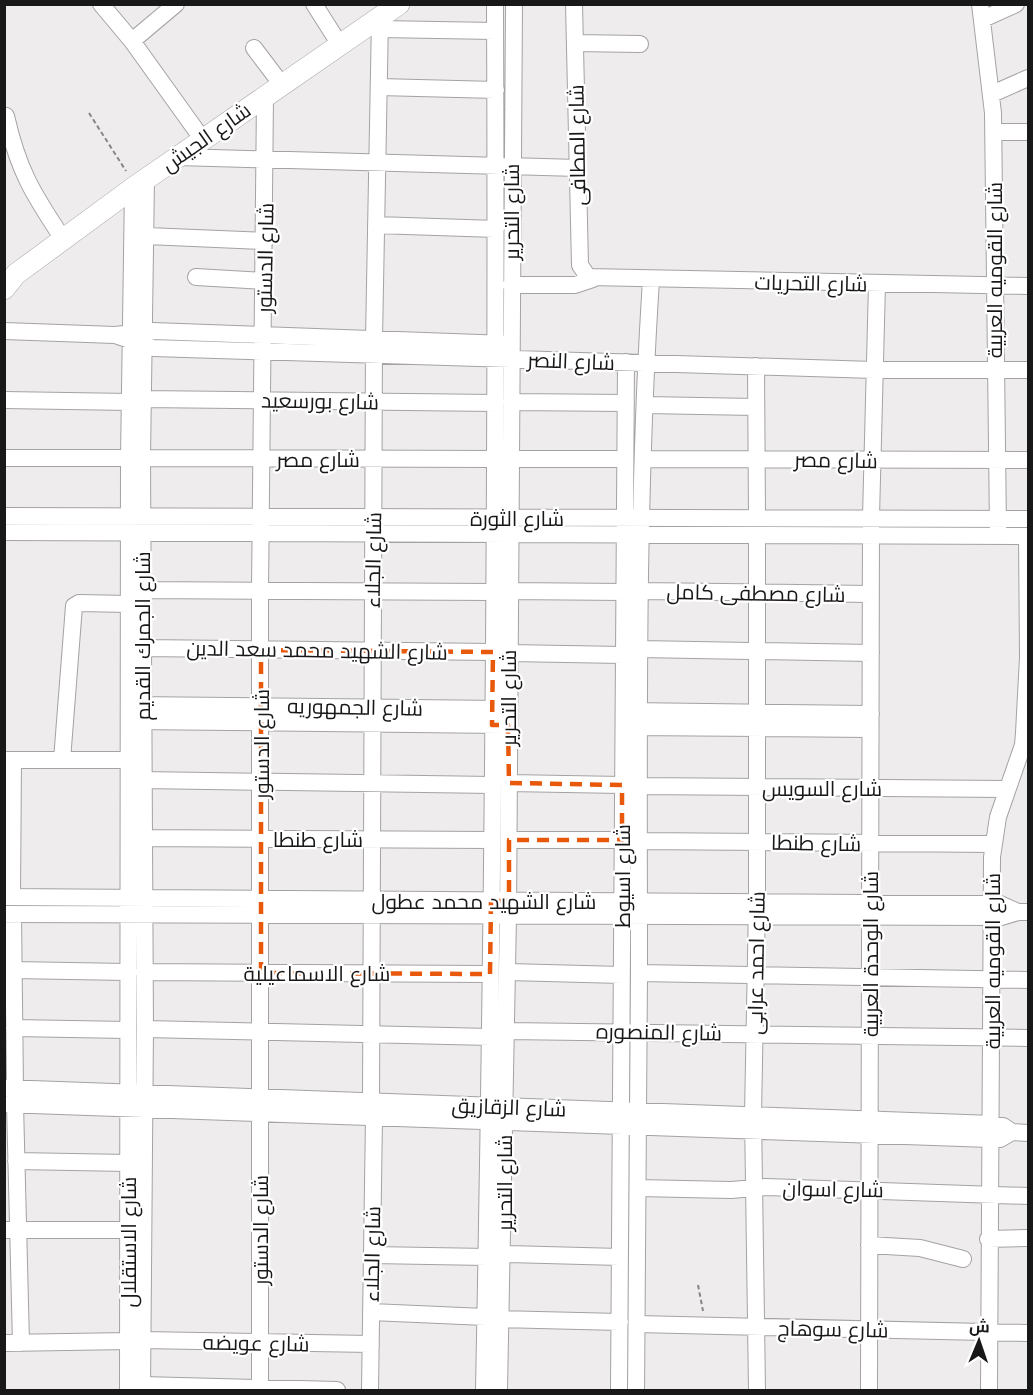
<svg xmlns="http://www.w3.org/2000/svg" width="1033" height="1395" font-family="Inter,Cairo,sans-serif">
<rect width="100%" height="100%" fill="#efeced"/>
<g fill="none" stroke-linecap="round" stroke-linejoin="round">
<defs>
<path id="minor" d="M101 4 132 41 203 140
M314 4 340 45
M574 4 580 265 588 277 1028 286
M980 4 993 113 998 529
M983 19 1016 4
M380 29 495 31
M132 41 176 4
M575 43 640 44
M254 48 282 85
M379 87 496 90
M992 94 1028 78
M6 116C18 170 33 194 63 239
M993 132H1028
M177 157 578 168
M376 225 496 229
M147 236 265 241
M196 277 265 281
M511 285H575L593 279
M4 331 115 335 153 331 507 344
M115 335 153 348 874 370H1028
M756 366 757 517
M144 399 495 403
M4 400 130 402
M511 402 626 403
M645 405 756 407
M4 458H129
M142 458 495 459
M510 459H625
M643 459 1028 460
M4 516 1028 519
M4 532 1028 536
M757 535V903L753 1115 757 1390
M142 590 494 592
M509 591 624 592
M641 591 871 594
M142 648 493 652
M640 649 871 653
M509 653 623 655
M131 705 501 709
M629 711 871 714
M133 721 503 725
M629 727 870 729
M4 760H129
M62 760 74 606 79 603 129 604
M142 780 492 785
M509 783 622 785
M639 786 1006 789
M144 838 492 840
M509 840H622
M639 841 993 844
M4 897 1000 904 1018 912
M12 897 13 760
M4 914 1001 917 1018 912H1028
M13 914 15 1088
M13 970 127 972
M144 972 490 974
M508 972 622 975
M639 973 1028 980
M14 1028 127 1030
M145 1029 491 1037
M506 1031 1028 1038
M4 1088 993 1124 1003 1126 1012 1132 1028 1133
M371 1102 374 339 380 18
M4 1104 990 1139H1000L1012 1132
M15 1104 21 1343
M16 1161 128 1163
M638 1188 731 1190 766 1187 1028 1196
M4 1230H129
M988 1239 1028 1238
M869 1245 920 1248 963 1259
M504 1254 620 1257
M372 1255 487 1257
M371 1312 485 1317
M501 1319 620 1322
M637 1324 1028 1333
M142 1340 371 1344
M4 1343 129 1341
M142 1385 337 1390
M128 1390 129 458 133 188
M142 1390 145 1029 142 458 146 179
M260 1390V592L265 97
M370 1390 374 1117
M484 1390C493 929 497 466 495 4
M499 1390 508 916 514 4
M619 1390 626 362
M636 1390C638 1251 639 1112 639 972 639 742 636 510 651 280
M869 1390 871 517 877 284
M989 1390 992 857 998 817 1023 745 1024 733 1028 657 1027 536"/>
<path id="major" d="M4 289 16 274 133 188 399 4"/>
</defs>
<use href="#minor" stroke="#a5a2a3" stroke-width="18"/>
<use href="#major" stroke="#a5a2a3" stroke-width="22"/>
<path stroke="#878586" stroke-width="2" stroke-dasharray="4.5 3" stroke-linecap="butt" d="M89 113 126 171
M698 1285 703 1311"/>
<use href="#minor" stroke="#fff" stroke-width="16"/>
<use href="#major" stroke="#fff" stroke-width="21"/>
</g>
<path fill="none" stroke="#e8590c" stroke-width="4.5" stroke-dasharray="12 8" stroke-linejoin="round" d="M261 650 493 652 492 725H508L509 783 622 785V840H509V901H491L490 974 261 973Z"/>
<g text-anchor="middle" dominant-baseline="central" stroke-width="4.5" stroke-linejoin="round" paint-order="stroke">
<g font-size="21" fill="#191818" stroke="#fff">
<text transform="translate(206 137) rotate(-35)">شارع الجيش</text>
<text transform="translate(577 145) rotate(-91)">شارع المطافى</text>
<text transform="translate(511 212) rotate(-90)">شارع التحرير</text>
<text transform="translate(265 258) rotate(-89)">شارع الدستور</text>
<text transform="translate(994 270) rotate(-90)">شارع القوميه العربية</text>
<text transform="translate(811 283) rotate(1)">شارع التحريات</text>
<text transform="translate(571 361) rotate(2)">شارع النصر</text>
<text transform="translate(320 401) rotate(1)">شارع بورسعيد</text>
<text x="318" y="459">شارع مصر</text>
<text transform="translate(836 460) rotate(1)">شارع مصر</text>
<text x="517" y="518">شارع الثورة</text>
<text transform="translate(373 560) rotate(-89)">شارع الجلاء</text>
<text transform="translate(756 593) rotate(1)">شارع مصطفى كامل</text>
<text transform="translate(142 636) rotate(-90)">شارع الجمرك القديم</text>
<text transform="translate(317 650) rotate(1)">شارع الشهيد محمد سعد الدين</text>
<text transform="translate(508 698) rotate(-90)">شارع التحرير</text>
<text transform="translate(355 707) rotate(1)">شارع الجمهوريه</text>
<text transform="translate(261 744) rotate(-90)">شارع الدستور</text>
<text x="822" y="788">شارع السويس</text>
<text x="318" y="839">شارع طنطا</text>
<text transform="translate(816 843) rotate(1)">شارع طنطا</text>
<text transform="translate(622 876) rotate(-90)">شارع اسيوط</text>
<text x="484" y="901">شارع الشهيد محمد عطول</text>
<text transform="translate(870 954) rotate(-90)">شارع الوحدة العربية</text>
<text transform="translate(992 961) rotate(-90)">شارع القوميه العربية</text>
<text transform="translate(756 963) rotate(-89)">شارع احمد عرابى</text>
<text x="317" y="973">شارع الاسماعيلية</text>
<text transform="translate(659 1032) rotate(1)">شارع المنصوره</text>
<text transform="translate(509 1107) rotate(2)">شارع الزقازيق</text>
<text transform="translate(504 1183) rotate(-90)">شارع التحرير</text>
<text transform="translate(833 1189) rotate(1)">شارع اسوان</text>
<text transform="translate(260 1230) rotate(-90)">شارع الدستور</text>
<text transform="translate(128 1242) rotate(-90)">شارع الاستقلال</text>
<text transform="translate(372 1254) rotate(-89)">شارع الجلاء</text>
<text transform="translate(833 1329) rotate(1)">شارع سوهاج</text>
<text transform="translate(256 1343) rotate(1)">شارع عويضه</text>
</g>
</g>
<rect width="1033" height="1395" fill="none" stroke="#191818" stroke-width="12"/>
<g transform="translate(979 1341) rotate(2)" stroke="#ffffff" stroke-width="4.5" paint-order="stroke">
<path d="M0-4.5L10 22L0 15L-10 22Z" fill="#191818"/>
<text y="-9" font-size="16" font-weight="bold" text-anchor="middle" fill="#191818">ش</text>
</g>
</svg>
